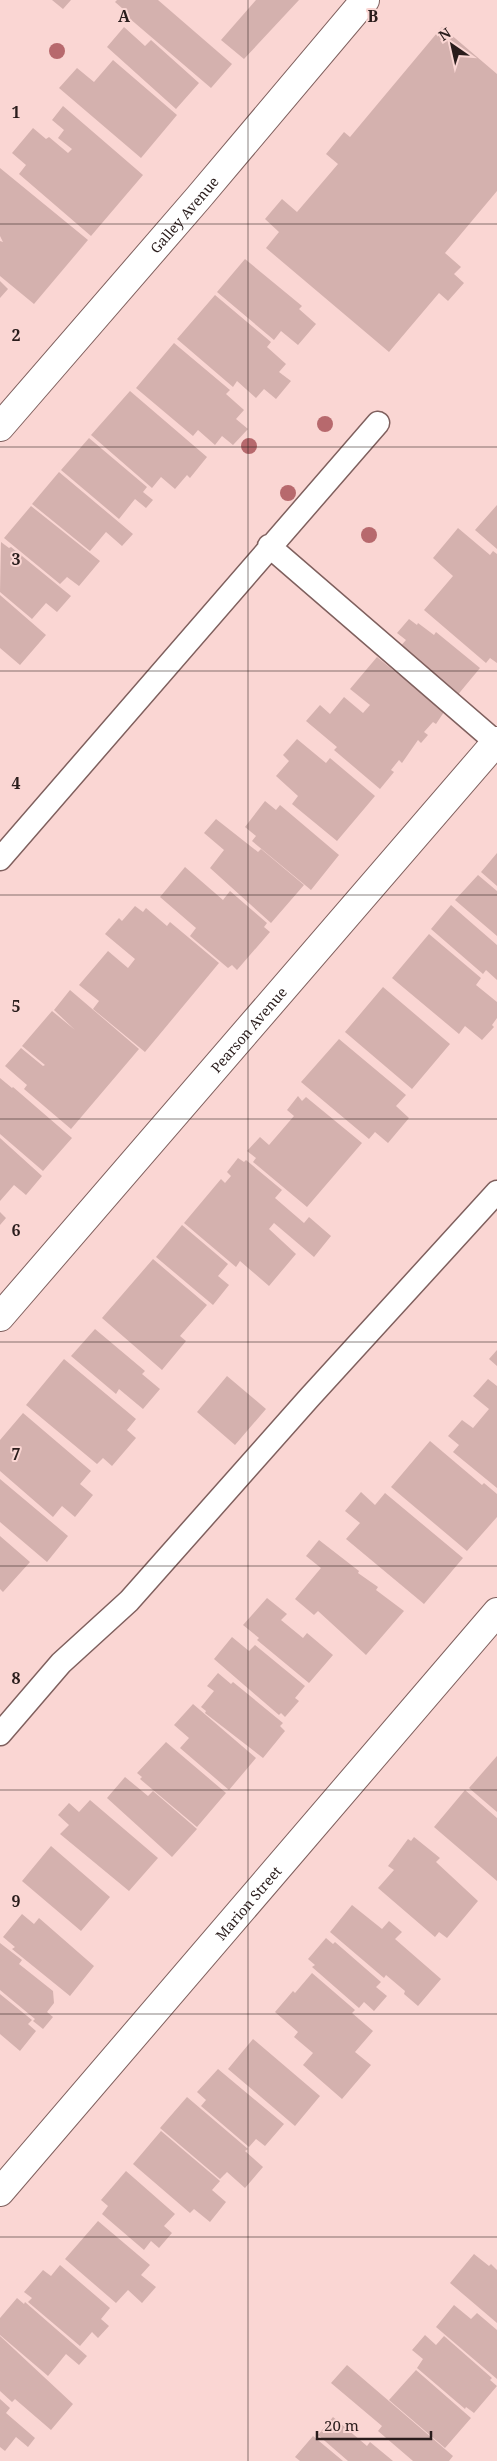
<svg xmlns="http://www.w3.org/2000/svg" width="497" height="2461" font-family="'Noto Serif',serif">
<rect width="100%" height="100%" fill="#fad6d3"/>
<path fill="#d4b1ae" d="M52 0H71L63 9Z
M117 0H158L232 64 211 88 122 12 123 9 115 2Z
M256 0H299L244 59 221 40Z
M124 27 145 46 151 40 199 83 176 109 107 47Z
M442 27 497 74V191L445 253 461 267 454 274 464 283 448 301 439 293 389 352 266 248 279 232 265 219 282 199 297 212 338 164 326 154 344 132 350 137Z
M113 60 177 115 141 158 59 88 77 68 94 82Z
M63 106 143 175 91 236 19 174 26 165 12 153 33 128 46 139 49 137 68 153 72 149 58 138 64 130 52 120Z
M0 168 88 240 34 304 0 276V241L3 242 0 236Z
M245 259 302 306 299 309 316 324 298 345 281 331 274 340 217 292Z
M0 281 8 289 0 298Z
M215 295 271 342 267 347 286 364 279 372 291 381 276 399 264 389 256 398 237 381 233 387 177 339Z
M174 343 230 390 226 394 244 410 236 419 248 429 233 445 222 436 215 445 198 430 193 436 136 388Z
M130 391 207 457 190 478 187 475 175 489 161 477 152 488 91 435Z
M89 438 147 487 143 492 153 500 146 508 135 499 119 519 61 470Z
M59 472 133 534 122 546 106 532 90 551 32 504Z
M497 505V549L475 530Z
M31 506 100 561 79 586 67 577 60 584 4 538Z
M458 528 490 555 493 551 497 554V663L490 658 486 663 424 610 453 576 433 558Z
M1 542 9 548 11 547 71 596 57 612 46 603 32 619 0 592Z
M0 595 46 635 20 665 0 648Z
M409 619 417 625 418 623 434 635 436 632 480 668 456 697 398 649 406 640 397 633Z
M377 657 399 675 401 672 446 709 436 724 433 722 424 732 428 735 421 743 418 740 402 763 399 760 391 770 394 772 380 789 334 750 337 747 306 721 320 705 330 714 344 697 363 713 370 705 350 689Z
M297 739 326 763 330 758 375 796 337 841 292 804 298 796 276 776 289 761 283 755Z
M265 801 276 810 280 805 339 855 311 890 252 841 256 836 245 827Z
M216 819 258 852 261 849 304 885 271 923 210 868 224 850 204 833Z
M497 853V886L481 872Z
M185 867 223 900 230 891 267 923 264 927 270 932 237 970 232 965 228 968 190 936 196 928 160 897Z
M478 875 497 891V936L455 900Z
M451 905 497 945V980L486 970 483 974 431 929Z
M135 906 143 912 146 908 167 926 170 922 219 963 145 1052 93 1009 99 1001 79 985 108 951 128 968 135 959 105 934 119 918 122 921Z
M429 934 481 978 476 985 497 1002V1018L492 1025 494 1027 482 1040 465 1026 459 1034 392 978Z
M383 987 450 1044 412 1089 345 1032Z
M70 990 139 1049 71 1129 24 1089 27 1085 5 1066 21 1048 43 1066 45 1065 22 1046 52 1011 75 1030 54 1010Z
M339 1039 406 1095 396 1106 409 1118 388 1143 375 1132 369 1139 301 1082Z
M0 1078 12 1088 13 1087 72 1138 43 1171 0 1134Z
M298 1096 302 1101 306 1097 362 1143 307 1207 253 1162 256 1158 247 1151 260 1137 269 1145 294 1116 287 1110Z
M0 1138 42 1176 26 1195 14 1185 0 1201Z
M238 1158 244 1162 246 1160 282 1190 275 1198 304 1223 309 1217 331 1236 314 1257 274 1223 269 1229 296 1254 269 1286 240 1261 236 1267 184 1223 221 1179 225 1183 231 1176 227 1172Z
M0 1212 6 1218 0 1225Z
M182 1225 228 1264 218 1276 229 1285 213 1305 156 1257Z
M153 1259 207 1305 180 1336 186 1341 162 1370 102 1318Z
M95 1329 145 1371 142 1374 160 1389 143 1409 119 1389 116 1394 71 1356Z
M497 1350V1366L489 1359Z
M64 1359 136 1419 127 1430 136 1438 112 1466 103 1458 97 1464 26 1405Z
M227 1376 266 1409 235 1445 197 1412Z
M488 1379 497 1386V1488L453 1452 459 1445 448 1436 462 1420 473 1428 489 1409 473 1396Z
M23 1413 91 1471 80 1484 93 1495 75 1517 62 1506 53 1517 0 1471V1440Z
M430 1441 482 1485 484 1483 497 1494V1517L467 1551 391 1487Z
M0 1479 68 1536 47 1562 0 1522Z
M361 1492 375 1505 385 1493 463 1558 424 1604 346 1539 360 1523 345 1511Z
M0 1536 30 1562 3 1592 0 1589Z
M319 1540 359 1571 358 1573 378 1587 376 1590 404 1611 366 1655 318 1611 314 1615 295 1599 321 1568 306 1556Z
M267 1598 287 1614 281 1620 303 1638 307 1633 333 1655 309 1683 257 1640 259 1638 243 1625Z
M232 1637 249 1651 255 1645 305 1686 295 1698 299 1701 285 1717 281 1713 279 1715 214 1659Z
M218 1673 231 1684 233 1682 283 1723 280 1726 285 1731 263 1758 205 1713 206 1711 201 1707 214 1691 207 1686Z
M193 1704 256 1758 229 1790 180 1748 189 1738 174 1725Z
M166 1742 226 1793 197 1827 140 1779 142 1777 137 1773Z
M497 1756V1812L469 1788Z
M125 1777 148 1796 153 1791 197 1829 172 1857 107 1798Z
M465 1790 497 1818V1881L434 1827Z
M90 1800 158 1858 129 1891 60 1834 69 1825 58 1815 69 1803 79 1812Z
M414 1837 440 1858 436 1862 478 1901 447 1938 439 1932 435 1937 378 1888 394 1870 388 1866 408 1839 411 1841Z
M51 1846 110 1897 81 1931 22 1881Z
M352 1905 382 1929 389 1921 402 1932 395 1939 441 1979 418 2006 404 1994 405 1991 386 1975 384 1978 330 1932Z
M22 1914 34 1924 39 1918 94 1966 70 1996 12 1949 15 1947 3 1937Z
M326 1938 333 1944 335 1942 381 1982 376 1987 387 1996 374 2011 364 2002 359 2008 312 1967 315 1965 308 1959Z
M0 1943 22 1960 19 1964 53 1991 54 2003 47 2012 53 2017 43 2029 33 2021 35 2019 0 1990Z
M312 1973 355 2010 352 2013 373 2031 355 2052 371 2065 342 2099 303 2065 313 2053 294 2037 298 2032 275 2012 293 1991 295 1993Z
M0 1994 32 2020 28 2024 36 2031 20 2051 0 2034Z
M253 2039 320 2096 295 2126 228 2069Z
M218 2069 284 2124 265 2146 256 2139 249 2147 201 2106 206 2100 197 2092Z
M187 2097 248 2149 245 2151 263 2167 245 2188 227 2172 220 2179 160 2128Z
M161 2131 220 2181 212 2190 226 2202 210 2222 194 2209 190 2213 133 2164Z
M126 2171 175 2214 164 2226 172 2233 159 2248 151 2241 144 2250 102 2214 108 2206 101 2200Z
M98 2221 150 2265 141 2275 156 2287 142 2303 128 2290 116 2303 65 2259Z
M474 2254 489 2266 491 2264 497 2270V2323L450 2283Z
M60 2265 110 2308 101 2319 109 2326 98 2338 92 2332 80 2346 28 2302 32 2298 24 2292 43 2270 51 2276Z
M17 2298 24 2304 25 2302 87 2356 79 2365 66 2354 48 2376 0 2335V2318Z
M454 2305 471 2319 477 2313 497 2330V2379L436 2327Z
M425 2335 436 2345 444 2336 492 2378 490 2380 497 2386 474 2413 466 2407 465 2409 417 2368 423 2359 412 2350Z
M0 2336 73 2404 51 2430 15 2399 12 2402 0 2391Z
M347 2365 453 2456 449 2461H413L378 2431 382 2426 331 2383Z
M416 2370 471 2418 445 2448 389 2400Z
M0 2399 10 2408 6 2413 35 2438 28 2447 16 2437 5 2451 0 2447Z
M333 2417 367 2446 370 2442 393 2461H348L318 2435Z
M313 2436 343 2461H300L295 2457Z"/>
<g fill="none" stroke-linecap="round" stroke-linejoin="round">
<defs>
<path id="service" d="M269 546 497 743
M0 859 378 423
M0 1734 61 1663 129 1601 309 1398 497 1192"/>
<g id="minor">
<path id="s1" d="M0 427 199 197 365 0"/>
<path id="s2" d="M0 1317 497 741"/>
<path id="s3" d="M0 2192 497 1612"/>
</g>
</defs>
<use href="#service" stroke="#7f605e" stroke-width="25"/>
<use href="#minor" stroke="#7f605e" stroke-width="30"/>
<use href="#service" stroke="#fff" stroke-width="22"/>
<use href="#minor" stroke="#fff" stroke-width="28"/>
</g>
<g fill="#b7696d">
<circle cx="57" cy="51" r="8"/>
<circle cx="325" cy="424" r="8"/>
<circle cx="249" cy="446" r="8"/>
<circle cx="288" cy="493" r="8"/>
<circle cx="369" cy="535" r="8"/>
</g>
<path fill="none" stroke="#2a1d1c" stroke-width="1" stroke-opacity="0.55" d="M248 0V2461M0 224H497M0 447H497M0 671H497M0 895H497M0 1119H497M0 1342H497M0 1566H497M0 1790H497M0 2014H497M0 2237H497"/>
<g text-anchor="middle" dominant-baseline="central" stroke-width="4" stroke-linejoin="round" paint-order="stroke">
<g font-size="14" fill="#2a1d1c" stroke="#fad6d3">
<text stroke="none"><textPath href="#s1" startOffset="281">Galley Avenue</textPath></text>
<text stroke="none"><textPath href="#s2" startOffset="380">Pearson Avenue</textPath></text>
<text stroke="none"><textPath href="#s3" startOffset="381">Marion Street</textPath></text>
</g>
</g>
<g font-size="16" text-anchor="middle" font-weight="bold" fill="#2a1d1c" stroke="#fad6d3" stroke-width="4" stroke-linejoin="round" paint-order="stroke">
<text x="124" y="22">A</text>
<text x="373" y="22">B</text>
<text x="16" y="118">1</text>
<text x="16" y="341">2</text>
<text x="16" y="565">3</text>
<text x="16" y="789">4</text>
<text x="16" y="1012">5</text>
<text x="16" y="1236">6</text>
<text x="16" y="1460">7</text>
<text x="16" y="1684">8</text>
<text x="16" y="1907">9</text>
</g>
<g transform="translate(452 45) rotate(326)" stroke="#fad6d3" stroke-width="4" paint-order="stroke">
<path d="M0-4L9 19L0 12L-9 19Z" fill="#2a1d1c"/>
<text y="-8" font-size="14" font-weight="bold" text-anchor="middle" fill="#2a1d1c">N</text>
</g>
<path d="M317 2431v8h114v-8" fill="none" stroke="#2a1d1c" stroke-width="2.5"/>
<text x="324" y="2431" font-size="15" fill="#2a1d1c" stroke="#fad6d3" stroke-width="4" paint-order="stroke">20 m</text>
</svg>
